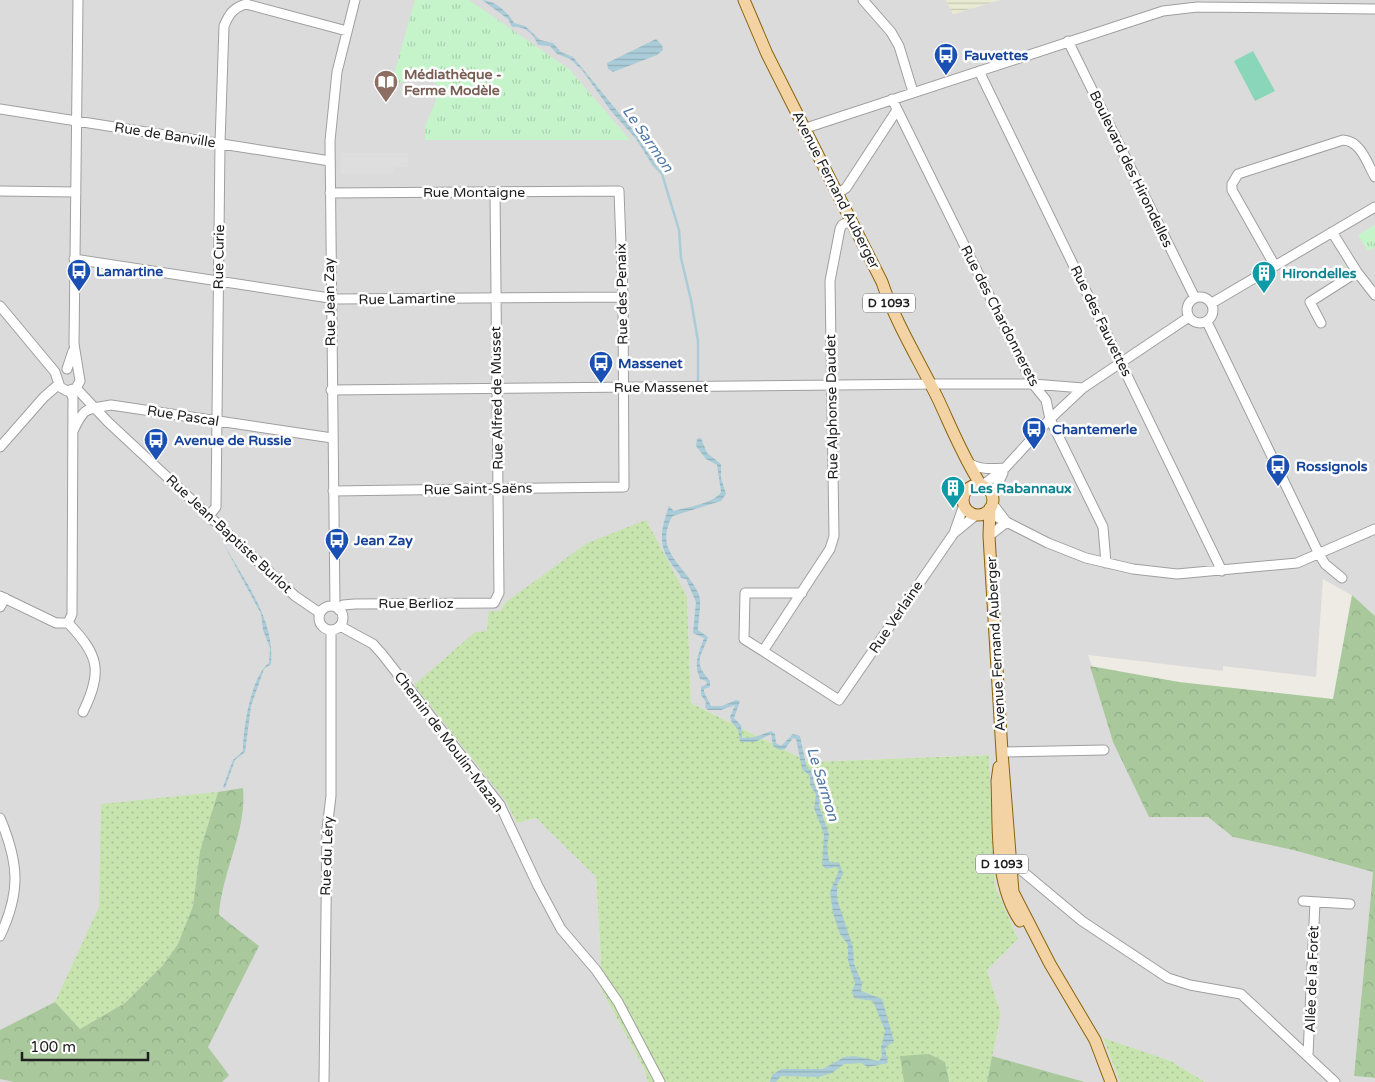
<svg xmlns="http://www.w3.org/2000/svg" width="1375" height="1082" font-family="'Varela Round',sans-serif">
<defs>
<pattern id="farmland-rules" width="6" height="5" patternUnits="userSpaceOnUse" patternTransform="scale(1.25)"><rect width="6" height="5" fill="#e8ebd1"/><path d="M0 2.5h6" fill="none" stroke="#c7c9b3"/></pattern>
<pattern id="grass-dots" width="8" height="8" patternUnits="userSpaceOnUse" patternTransform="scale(1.25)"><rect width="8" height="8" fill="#c7e4af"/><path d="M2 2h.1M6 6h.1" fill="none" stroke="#aac396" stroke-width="1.8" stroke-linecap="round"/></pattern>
<pattern id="forest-crowns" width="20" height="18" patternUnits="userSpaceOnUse" patternTransform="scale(1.25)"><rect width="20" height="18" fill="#a9c99d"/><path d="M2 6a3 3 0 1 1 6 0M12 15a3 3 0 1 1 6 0" fill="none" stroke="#91ac87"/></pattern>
<pattern id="park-tufts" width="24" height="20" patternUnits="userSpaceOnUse" patternTransform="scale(1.25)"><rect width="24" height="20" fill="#c5f4ca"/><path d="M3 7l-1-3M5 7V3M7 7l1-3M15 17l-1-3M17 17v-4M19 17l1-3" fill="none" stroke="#a9d1ad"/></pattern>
<pattern id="water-rules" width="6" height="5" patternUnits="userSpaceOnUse" patternTransform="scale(1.25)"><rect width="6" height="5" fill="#a9ccd8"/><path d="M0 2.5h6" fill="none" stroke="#91afb9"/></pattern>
</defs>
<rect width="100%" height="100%" fill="#eeebe4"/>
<path fill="#dcdbdb" d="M0 0H946L953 14 1000 0H1375V616L1353 596 1323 579 1316 677 1223 666V671L1088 655 1149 817H1208L1233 837 1293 850 1373 872 1354 1076 1375 1078V1082H1205L1171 1061 1103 1039 1120 1082H1085L992 1056 1001 1014 987 970 1018 939 995 886 989 755 809 762 691 703 687 597 506 602 500 611 505 800 517 823 536 818 596 877 601 963 599 985 644 1069 648 1082H0Z"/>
<path fill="url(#farmland-rules)" d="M946 0H1000L953 14Z"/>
<path fill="url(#grass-dots)" d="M646 520 687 597 691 703 809 762 989 755 995 886 1018 939 987 970 1001 1014 987 1082H648L644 1069 599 985 601 963 596 877 536 818 517 823 505 800 414 685 475 632 487 631 489 611H500L506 602 587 543Z
M218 792 200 851 193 906 178 944 164 964 125 1003 80 1029 55 1002 99 907 101 804Z
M1103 1038 1171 1061 1205 1082H1120Z"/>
<path fill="url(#forest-crowns)" d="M1352 595 1375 616V1078L1354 1076 1373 872 1293 850 1233 837 1208 817H1149L1113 742 1090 666 1179 682 1333 699Z
M243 788C247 831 222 871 219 915L259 946 208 1047 229 1075 222 1082H14L0 1079V1030L55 1002 80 1029 125 1003 164 964 178 944 193 906 200 851 218 792Z
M929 1054 945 1062 949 1082H904L900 1056Z
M992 1056 1085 1082H987Z"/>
<path fill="url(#park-tufts)" d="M415 0H469L569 69 630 140H425V127L441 88 422 72 390 88Z
M1375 225V247L1368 251 1358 235Z"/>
<path fill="#89d6ba" d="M1253 51 1275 91 1255 101 1234 61Z"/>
<path fill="#dedede" d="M341 153H408V167H394L393 174H341Z"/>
<path fill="url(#water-rules)" d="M482 0C494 0 509 13 514 23L525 26 540 40 553 43 561 52 573 57 632 129 656 165 653 166 636 139 611 111 582 70 570 59 557 54 550 46 538 45C534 34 524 25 512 27L508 19Z
M656 39 662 45 663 50 657 55 613 72 608 69 607 63Z
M701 438 707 453 721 464V478L726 494 721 501 673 516C669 520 669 525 667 530 661 556 690 571 699 595 702 604 698 620 698 630L708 637C700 660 693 661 710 681V687L704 689V692L711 706H722L736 700 740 701 734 718 741 725 742 738 755 737 771 731 775 734 776 743 781 746 793 734 800 736 807 769 813 770V782L820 795 819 806 829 834 827 847 829 861 832 863 839 862 843 874 837 885V899L853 947 854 964 862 983 861 991 882 999 894 1041 885 1048 888 1063 868 1067 861 1063 844 1064 832 1073 819 1077 781 1076 776 1082H770L772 1075 781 1069H823L844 1057 854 1056 879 1061 882 1056 881 1047 885 1031 873 1001 854 998 852 991 855 984 848 961V945L840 934 833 913 830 892 839 870 836 867 826 869 822 865 824 834 814 808 816 795 810 785V776L802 769 796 739 793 738 785 749 780 750 773 746 771 734 755 742H740L738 729 732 723 730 717 735 705 721 710H708L705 707 706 702 701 695V687L707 684 706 681 700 679C693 663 699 653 704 638L693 633 696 602 686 579 681 578C679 572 674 568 670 562 657 543 662 526 669 506L674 511C687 507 713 504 721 492L717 465 706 459 696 446 697 439Z
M223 543C244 580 275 619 271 664L264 669 251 706 245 752 235 760 225 788 223 787 233 760 243 751C243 729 251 676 269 663L270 648 263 630 261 614Z"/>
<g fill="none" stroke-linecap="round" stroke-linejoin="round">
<path stroke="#a9ccd8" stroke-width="2.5" d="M653 164 662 174 679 230 681 258 691 300 698 341V382"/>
<defs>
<path id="minor" d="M863 0 891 32 899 46 913 92
M1068 41 1195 298
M979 71 1222 571
M892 99 1033 384 1046 400 1050 419 1103 527 1106 563
M0 109 330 161
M806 128 1163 11 1197 7 1375 9
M0 191 76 192
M330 193 619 191 623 297 624 487 333 491
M838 193 846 188 897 110
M851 220 842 225 840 229 830 281 834 536 830 549 763 651 839 700 954 533 976 515
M1332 232 1357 272 1375 295
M74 259 336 299 623 297
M1275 266 1232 190V184L1238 174 1343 140C1361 141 1367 163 1375 177
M1187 310a13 13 0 1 1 26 0a13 13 0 1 1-26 0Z
M1212 303 1375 207
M0 306 55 372 60 387 67 391 76 388 80 381 74 344 78 0
M1207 322 1319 554 1325 564 1342 578
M1321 323 1310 302 1357 272
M67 369 73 351
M76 388 108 422 295 596 320 613
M331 390 938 384H1033L1083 388
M73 431C85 406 85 410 111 405L332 438
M0 447 44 397 59 384
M967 462C979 470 991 469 1005 468
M983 485 1005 468 1050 419 1083 388 1189 317
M993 495 1003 473
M992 503 1005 520
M987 512 1048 543 1086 558 1133 569 1177 574 1297 563 1375 529
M209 516 216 507 220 143 224 26C229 14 233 8 246 4L347 31
M955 530 964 505
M989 536 1007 522
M0 596 56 623H68
M319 618a12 12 0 1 1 24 0a12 12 0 1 1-24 0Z
M0 607 5 598
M335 607 330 141 337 72 355 0
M339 610 343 605 355 604 494 603 499 593 495 192
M68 623 72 614 73 398 70 391
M68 623C99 655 103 671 83 712
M340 626 373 644 382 654 500 805 538 886 561 929 596 970 618 1002 660 1082
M763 651 744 639 745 593H802
M1002 752 1104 750
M0 818C19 863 21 892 0 936
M1009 860 1082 921 1168 978 1190 985 1241 994 1335 1082
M1303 901 1350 904
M1308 1055 1315 902
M324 1082 327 829 331 796V630"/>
<path id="major" d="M744 0 767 54 882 282C896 324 919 360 938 399 952 429 963 457 981 485
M963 500a15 15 0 1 1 30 0a15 15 0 1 1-30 0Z
M990 508 989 536 1002 752 1013 892 1050 964 1095 1040 1111 1082
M999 767 997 781C999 826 994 883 1020 921"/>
</defs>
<use href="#minor" stroke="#9f9f9f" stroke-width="11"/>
<use href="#major" stroke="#8a640d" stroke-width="13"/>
<use href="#minor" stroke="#fff" stroke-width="9"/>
<use href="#major" stroke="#f3d3a4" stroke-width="11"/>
</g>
<defs>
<symbol id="bus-pin" viewBox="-11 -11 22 30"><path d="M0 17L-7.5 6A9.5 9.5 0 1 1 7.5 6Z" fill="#1a4fb4" stroke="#fff"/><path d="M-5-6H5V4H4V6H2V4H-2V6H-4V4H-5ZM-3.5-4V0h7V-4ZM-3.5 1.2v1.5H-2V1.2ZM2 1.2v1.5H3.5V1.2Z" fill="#fff"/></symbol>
<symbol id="library-pin" viewBox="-11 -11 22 30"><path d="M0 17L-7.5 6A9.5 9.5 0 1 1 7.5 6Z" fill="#8d6e63" stroke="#fff"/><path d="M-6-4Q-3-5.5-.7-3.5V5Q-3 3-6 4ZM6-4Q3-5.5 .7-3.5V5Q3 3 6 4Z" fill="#fff"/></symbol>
<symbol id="building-pin" viewBox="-11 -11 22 30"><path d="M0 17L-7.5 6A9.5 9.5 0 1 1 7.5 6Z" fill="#0f9aa8" stroke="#fff"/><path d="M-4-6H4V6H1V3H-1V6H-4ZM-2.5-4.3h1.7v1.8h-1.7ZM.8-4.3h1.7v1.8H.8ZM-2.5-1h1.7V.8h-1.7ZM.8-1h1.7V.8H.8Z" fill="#fff"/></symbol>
</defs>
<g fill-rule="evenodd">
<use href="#bus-pin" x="932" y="41" width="28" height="38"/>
<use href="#library-pin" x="372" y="68" width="28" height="38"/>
<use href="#bus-pin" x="65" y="257" width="28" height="38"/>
<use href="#building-pin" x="1250" y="259" width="28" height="38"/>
<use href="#bus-pin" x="587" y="349" width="28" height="38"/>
<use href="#bus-pin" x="1020" y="415" width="28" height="38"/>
<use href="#bus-pin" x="142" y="426" width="28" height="38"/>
<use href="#bus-pin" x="1264" y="452" width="28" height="38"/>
<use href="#building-pin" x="939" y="474" width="28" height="38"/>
<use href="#bus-pin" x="323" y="526" width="28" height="38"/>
</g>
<g text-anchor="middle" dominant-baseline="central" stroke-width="5" stroke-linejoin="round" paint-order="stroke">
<g fill="#fff" stroke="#626262" stroke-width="1">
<rect x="863" y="293.5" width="52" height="19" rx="4"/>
<rect x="976" y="854.5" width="52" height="19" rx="4"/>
</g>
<g font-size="12" font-weight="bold" fill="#1e1e1e">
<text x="889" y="303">D 1093</text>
<text x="1002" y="864">D 1093</text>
</g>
<g font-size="14" font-weight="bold" fill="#164399" stroke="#fff" text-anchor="start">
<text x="964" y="55">Fauvettes</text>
<text x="96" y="271">Lamartine</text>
<text x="618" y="363">Massenet</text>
<text x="1052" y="429">Chantemerle</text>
<text x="174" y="440">Avenue de Russie</text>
<text x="1296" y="466">Rossignols</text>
<text x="354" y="540">Jean Zay</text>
</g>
<g font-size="14" font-weight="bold" fill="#785e54" stroke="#fff" text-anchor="start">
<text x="404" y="74">Médiathèque -<tspan x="404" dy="16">Ferme Modèle</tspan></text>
</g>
<g font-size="14" fill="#1e1e1e" stroke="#fff">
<text transform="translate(165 135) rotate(9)">Rue de Banville</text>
<text transform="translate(1131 169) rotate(64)">Boulevard des Hirondelles</text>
<text transform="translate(836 190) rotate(63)">Avenue Fernand Auberger</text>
<text x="474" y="192">Rue Montaigne</text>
<text transform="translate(219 257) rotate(-89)">Rue Curie</text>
<text transform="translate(622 294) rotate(-91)">Rue des Penaix</text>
<text transform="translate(407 299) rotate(-1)">Rue Lamartine</text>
<text transform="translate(330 302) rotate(-91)">Rue Jean Zay</text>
<text transform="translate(1000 316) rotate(63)">Rue des Chardonnerets</text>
<text transform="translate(1101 321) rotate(64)">Rue des Fauvettes</text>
<text x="661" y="387">Rue Massenet</text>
<text transform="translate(497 398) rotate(-91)">Rue Alfred de Musset</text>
<text transform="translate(832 407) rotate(-91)">Rue Alphonse Daudet</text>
<text transform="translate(183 416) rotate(9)">Rue Pascal</text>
<text transform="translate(478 489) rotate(-1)">Rue Saint-Saëns</text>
<text transform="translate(229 534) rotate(43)">Rue Jean-Baptiste Burlot</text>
<text x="416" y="603">Rue Berlioz</text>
<text transform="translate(896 617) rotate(-56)">Rue Verlaine</text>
<text transform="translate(996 644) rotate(-93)">Avenue Fernand Auberger</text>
<text transform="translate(449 742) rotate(53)">Chemin de Moulin-Mazan</text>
<text transform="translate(327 856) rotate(-88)">Rue du Léry</text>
<text transform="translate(1312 979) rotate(-88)">Allée de la Forêt</text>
</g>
<g font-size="14" font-weight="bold" fill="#0d838f" stroke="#fff" text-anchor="start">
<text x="1282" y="273">Hirondelles</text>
<text x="970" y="488">Les Rabannaux</text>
</g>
<g font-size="15" font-style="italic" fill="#5379a5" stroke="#fff">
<text transform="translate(648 139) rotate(55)">Le Sarmon</text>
<text transform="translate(823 784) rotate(73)">Le Sarmon</text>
</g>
</g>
<path d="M22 1052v8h126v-8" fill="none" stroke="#1e1e1e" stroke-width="2.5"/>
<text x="30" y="1052" font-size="15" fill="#1e1e1e" stroke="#ffffff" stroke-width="4" paint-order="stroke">100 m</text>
</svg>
